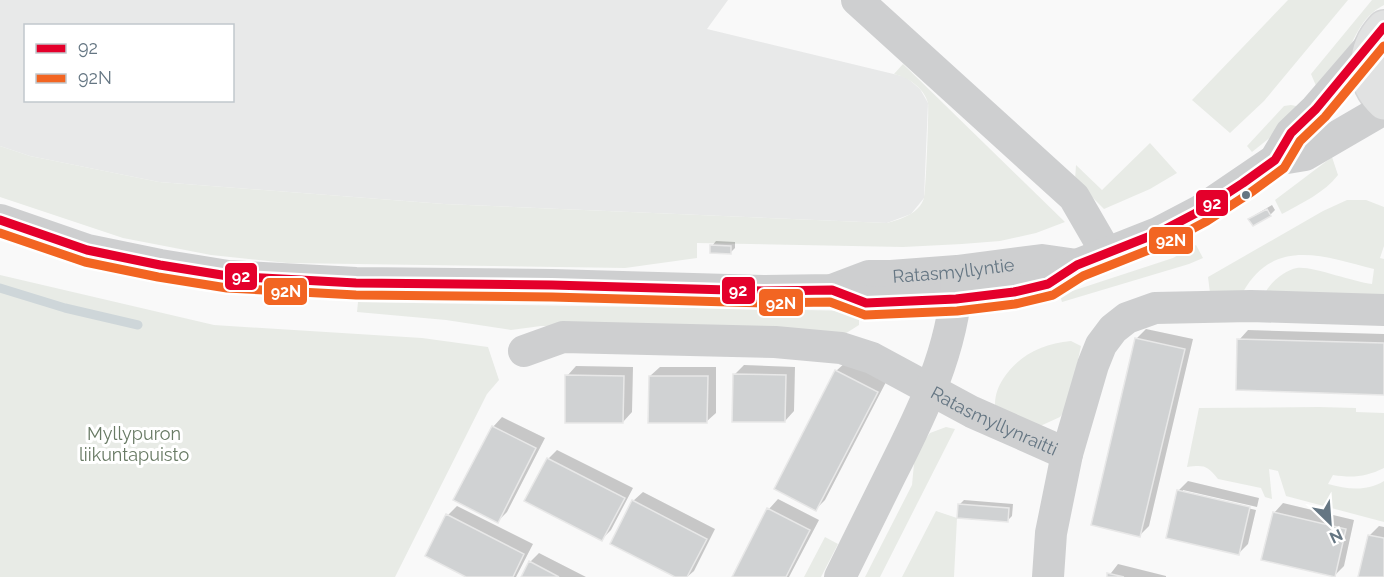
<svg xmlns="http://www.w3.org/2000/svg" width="1384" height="577" font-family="Raleway,sans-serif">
<rect width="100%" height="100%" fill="#f9f9f9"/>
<path fill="#e8e9e9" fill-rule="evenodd" d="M0 0H728L707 29 906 77 920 89 928 103 924 198 911 214 887 223 444 204 159 182 30 156 0 146ZM26 26H232V100H26Z"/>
<path fill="#e8ebe6" d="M1288 0H1348L1264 101 1230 133 1192 100Z
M1372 0H1384V5C1360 17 1354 41 1342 62 1335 74 1327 84 1320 95L1311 74Z
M903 64 1065 222 1036 233 1000 241 962 244 903 247 697 243V258L625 268 287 263 211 255 123 238 0 197V146L30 156 159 182 444 204 887 223C901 219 919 214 924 198 926 193 929 109 928 103 924 88 908 77 894 74Z
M1291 105 1296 106 1302 112 1252 152 1247 146 1284 106Z
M1150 143 1177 173 1150 189 1104 209 1075 180 1076 165 1102 190Z
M1332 157 1338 175C1324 193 1302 203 1282 214L1275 200Z
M1347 200H1366L1384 207V246L1380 258 1384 259V300L1265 294C1269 283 1285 270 1297 268 1312 266 1353 282 1372 284L1374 269C1325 257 1275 236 1243 292L1210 293 1208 277 1323 211Z
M1196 245 1203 258 1189 264 1062 302 1060 295 1173 258Z
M0 275 214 325 422 338 488 347 499 380 487 394 395 577H0Z
M358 302 859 311V325L840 337 821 332 541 326 511 330 446 320 357 312Z
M1071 341 1081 346 1068 406 1060 417 1038 427 995 405C995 395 998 387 1003 379 1020 354 1042 344 1071 341Z
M1319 407 1356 408V412L1384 413V468C1366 477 1352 478 1333 475L1328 484C1347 489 1366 492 1384 481V522L1286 496 1278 471 1269 469 1272 499 1265 497 1261 488 1218 479C1207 465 1204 465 1187 467L1199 408Z
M946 427 955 429 880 577H865L912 485 915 453 930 433Z
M936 511 957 518 954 577H902Z
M825 537 838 544 821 577H804Z"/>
<path fill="#0003" d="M1272 205 1275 210 1270 215 1253 224 1250 220 1255 215Z
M716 241 735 242V248L731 252 712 246Z
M1146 329 1193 339 1149 526 1140 535 1093 524 1137 338Z
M1248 330 1384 334V393L1239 340Z
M846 362 886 382 825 500 816 509 836 371Z
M744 365 795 367 794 411 785 421 734 375Z
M576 366 633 367 632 412 623 422 567 376Z
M660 367H716V413L706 422 650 376Z
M502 417 545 438 507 512 498 521 493 427Z
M557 450 633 488 611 530 602 539 548 459Z
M1188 481 1259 498 1257 507 1183 490V493L1256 510 1248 544 1239 553 1179 490Z
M643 492 715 529 694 571 687 577H678L633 501Z
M778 499 819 520 789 577H733L769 509Z
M964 500 1013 504 1012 516 1007 521 959 505Z
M1283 503 1354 520 1344 566 1334 576 1274 513Z
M457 506 533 544 516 577H470L448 515Z
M1379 526 1384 527V577H1360L1370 535Z
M539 553 586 577H522L530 562Z
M1118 564 1166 576V577H1108Z"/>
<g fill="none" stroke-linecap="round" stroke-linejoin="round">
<path stroke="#ced6d9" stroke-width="9" d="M0 288 65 308 138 325"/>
</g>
<path fill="#d0d2d3" stroke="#e8e8e8" stroke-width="1.5" d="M1267 209 1271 216 1253 226 1248 219Z
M710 245 731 246V254L710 253Z
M1135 338 1185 349 1140 537 1091 525Z
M1237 339 1384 343V395L1236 390Z
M835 370 878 392 816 511 774 489Z
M733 374 786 375 785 422H732Z
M565 375 624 376 623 423H565Z
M649 376H708L707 423H648Z
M492 426 536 448 498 523 453 500Z
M547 458 625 498 602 541 524 501Z
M1177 490 1250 507 1239 555 1166 538Z
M632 500 707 539 687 577H675L610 544Z
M958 504 1009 508 1008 522 957 518Z
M767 508 810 530 786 577H732Z
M1273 512 1346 529 1335 577 1261 560Z
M446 514 524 554 513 577H466L425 556Z
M1368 535 1384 538V577H1358Z
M529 561 559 577H521Z
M1107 573 1124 577H1107Z"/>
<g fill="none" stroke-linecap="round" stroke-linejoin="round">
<defs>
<path id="major" d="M1384 27C1363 49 1361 82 1384 103"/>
</defs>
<use href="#major" stroke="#d5d6d7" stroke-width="36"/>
<g stroke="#cecfd0" stroke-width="32">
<path d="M857 0 1074 197 1107 254"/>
<path d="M1275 160 1305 155 1384 109"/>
<path id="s1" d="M0 220 87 250 160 265 228 276 356 283 552 285 765 291 832 290 869 276H891L957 271 1042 260 1077 265"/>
<path d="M832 290 866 303 956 299 1014 292 1048 284 1077 265 1158 233 1200 211 1275 160 1291 133 1316 109 1372 44"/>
<path id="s2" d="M524 351 563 337 775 342 841 348 872 358 972 412 1067 454"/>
<path d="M840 577C857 543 874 509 891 474 922 413 953 350 957 281"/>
<path d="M1048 577 1051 533 1067 454 1093 365 1101 345 1113 329 1127 318 1155 308 1251 306 1384 310"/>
</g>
<use href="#major" stroke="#e1e2e2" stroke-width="33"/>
<defs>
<path id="bus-1" d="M0 220 87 250 160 265 228 276 356 283 552 285 765 291 832 290 866 303 956 299 1014 292 1048 284 1077 265 1158 233 1200 211 1243 183 1275 160 1291 133 1316 109 1384 27"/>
<path id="bus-2" d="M0 233 85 262 158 277 227 288 356 295 552 297 765 303 830 302 865 315 957 311 1015 304 1053 295 1083 276 1164 244 1207 221 1250 193 1284 168 1300 141 1325 117 1384 46"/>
</defs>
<use href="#bus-1" stroke="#fff" stroke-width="14"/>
<use href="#bus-2" stroke="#fff" stroke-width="14"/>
<use href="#bus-1" stroke="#e4002b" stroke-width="9"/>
<use href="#bus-2" stroke="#f26522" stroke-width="9"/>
</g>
<circle fill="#657683" stroke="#fff" stroke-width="2" cx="1246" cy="195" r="5"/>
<g text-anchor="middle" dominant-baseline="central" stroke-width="6" stroke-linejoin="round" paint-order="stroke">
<g font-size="18" fill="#657683" stroke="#fff">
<text stroke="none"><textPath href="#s1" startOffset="964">Ratasmyllyntie</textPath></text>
<text stroke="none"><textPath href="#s2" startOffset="490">Ratasmyllynraitti</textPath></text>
</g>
<g font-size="18" fill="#687a64" stroke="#fff">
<text x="134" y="433">Myllypuron<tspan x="134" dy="21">liikuntapuisto</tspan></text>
</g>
</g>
<g stroke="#fff" stroke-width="2">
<rect x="1195" y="189" width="34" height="28" rx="6" fill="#e4002b"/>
<rect x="1148" y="226" width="46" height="29" rx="6" fill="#f26522"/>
<rect x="224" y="262" width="34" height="29" rx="6" fill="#e4002b"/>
<rect x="721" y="276" width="35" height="29" rx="6" fill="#e4002b"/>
<rect x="263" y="277" width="45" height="29" rx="6" fill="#f26522"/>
<rect x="758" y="288" width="46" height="29" rx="6" fill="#f26522"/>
</g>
<g font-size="16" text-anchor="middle" font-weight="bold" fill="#fff">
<text x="1212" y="209">92</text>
<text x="1171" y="246">92N</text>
<text x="241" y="282">92</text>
<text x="738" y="296">92</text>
<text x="286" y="297">92N</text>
<text x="781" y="309">92N</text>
</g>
<rect x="24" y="24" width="210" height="78" fill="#ffffff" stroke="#c1c8cd" stroke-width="1.5"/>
<rect x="36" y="44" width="30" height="9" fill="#e4002b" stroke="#c1c8cd" stroke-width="1.5"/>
<text x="78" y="54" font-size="18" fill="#657683">92</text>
<rect x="36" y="74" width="30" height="9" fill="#f26522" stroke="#c1c8cd" stroke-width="1.5"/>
<text x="78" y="84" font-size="18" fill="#657683">92N</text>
<g transform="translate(1330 523) rotate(155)" stroke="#ffffff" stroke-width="4.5" paint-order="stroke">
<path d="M0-4.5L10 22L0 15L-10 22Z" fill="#657683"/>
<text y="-9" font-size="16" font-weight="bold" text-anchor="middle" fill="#657683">N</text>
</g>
</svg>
